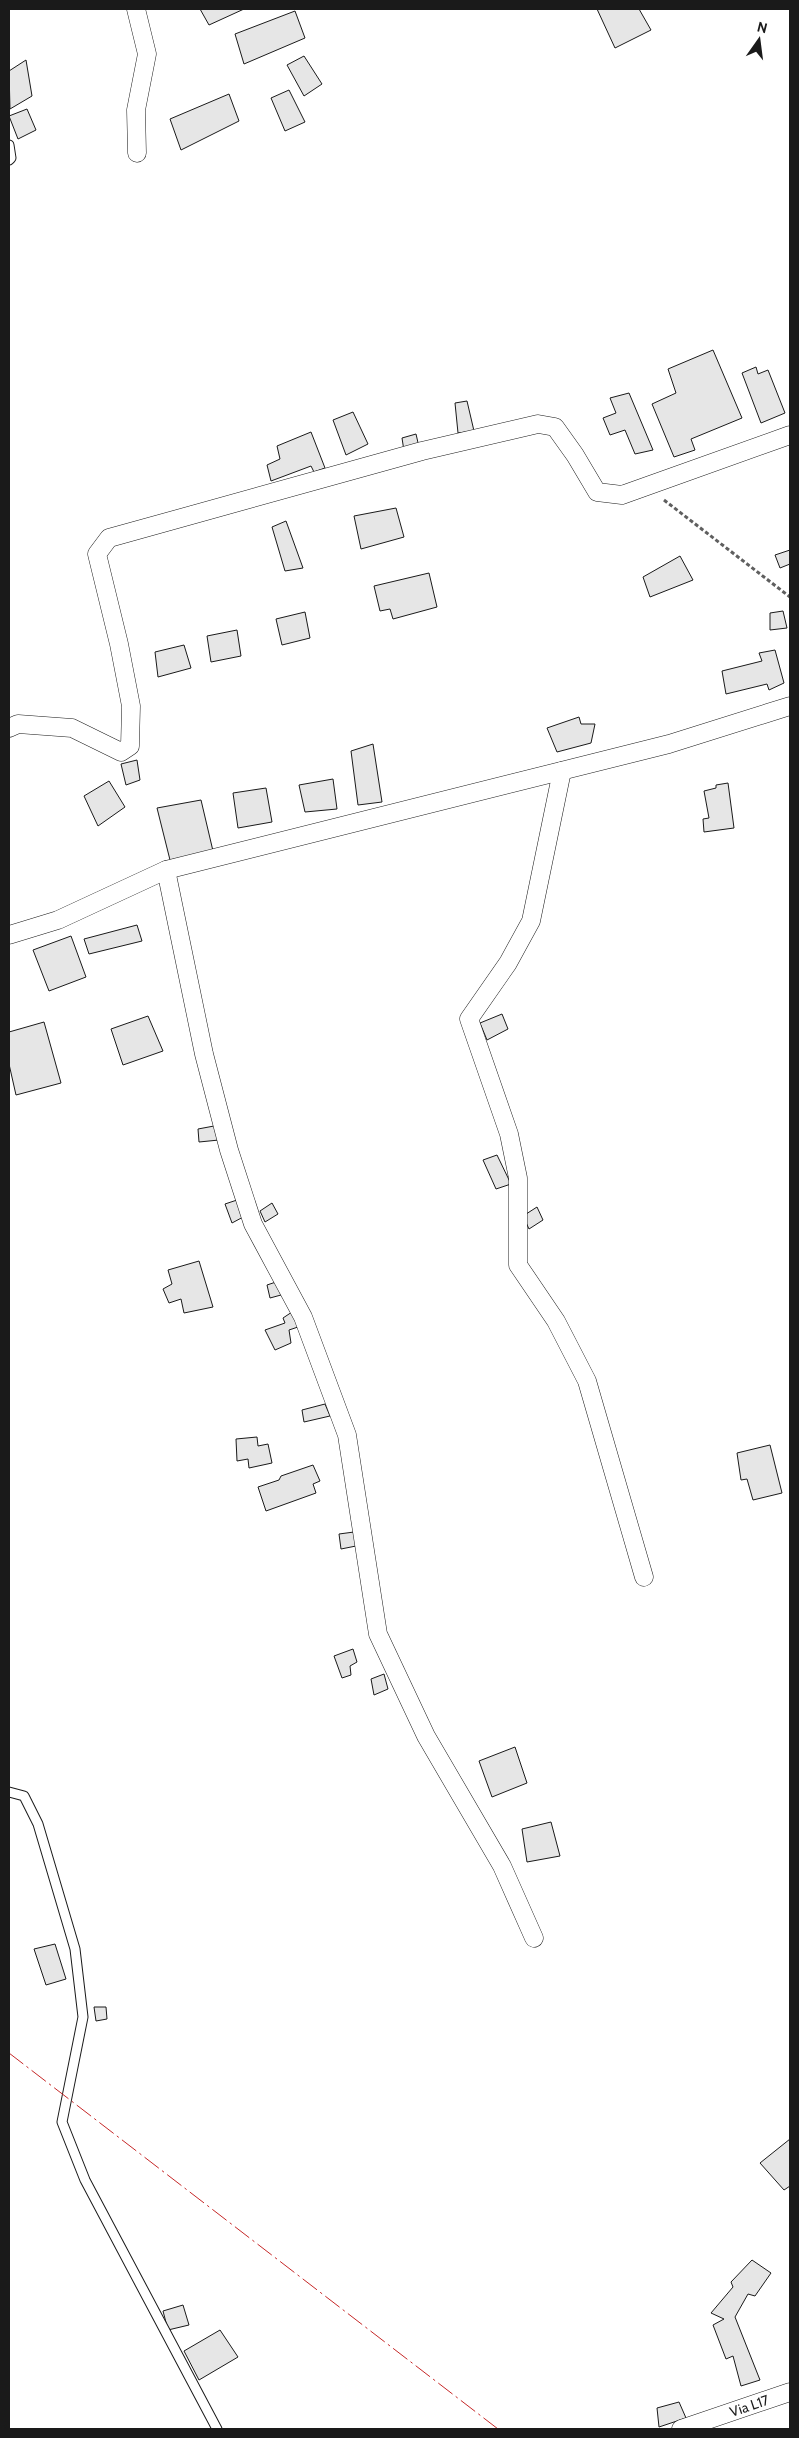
<svg xmlns="http://www.w3.org/2000/svg" width="799" height="2438" font-family="Cabin,sans-serif">
<rect width="100%" height="100%" fill="#fff"/>
<path fill="#e6e6e6" stroke="#1a1a1a" d="M200 9H244L209 25Z
M597 9H639L651 30 615 48Z
M295 11 305 38 244 64 235 34Z
M304 56 322 84 304 96 287 65Z
M26 60 32 96 10 109 9 71Z
M289 90 305 122 285 131 271 98Z
M229 94 239 121 181 150 170 119Z
M27 109 36 130 18 139 9 116Z
M713 350 742 418 691 439 695 450 674 457 652 404 676 393 668 369Z
M756 367 758 374 768 370 785 413 761 423 742 373Z
M629 393 653 450 635 454 625 430 610 435 603 418 616 413 610 398Z
M467 401 474 431 458 433 455 403Z
M353 412 368 444 346 455 333 420Z
M311 432 325 468 314 472 311 466 271 481 267 465 280 459 277 446Z
M416 434 419 447 404 451 402 438Z
M396 508 404 537 361 549 354 516Z
M286 521 303 568 285 571 272 527Z
M790 550V564L780 568 775 555Z
M680 556 693 580 650 597 643 577Z
M429 573 437 607 393 619 390 609 380 611 374 586Z
M783 611 787 628 770 630V613Z
M305 612 310 638 282 645 276 619Z
M237 630 241 656 211 662 207 636Z
M184 645 191 668 158 677 155 652Z
M775 650 784 683 769 690 767 684 726 694 722 671 762 661 759 653Z
M579 717 581 724H595L591 743 557 752 547 728Z
M373 744 382 802 358 805 351 751Z
M137 760 140 780 126 785 121 764Z
M333 779 337 809 305 812 299 785Z
M109 781 125 807 98 826 84 796Z
M728 783 734 828 704 832 703 819 709 818 704 791 716 788V785Z
M266 788 272 822 238 828 233 793Z
M201 800 213 851 170 860 157 808Z
M137 925 142 941 89 954 84 939Z
M71 936 86 977 49 991 33 950Z
M502 1014 508 1029 487 1040 480 1023Z
M148 1016 163 1051 123 1065 111 1029Z
M44 1022 61 1083 16 1095 9 1064V1032Z
M214 1126 219 1140 199 1142 198 1129Z
M497 1155 511 1184 496 1189 483 1160Z
M237 1200 245 1216 232 1223 225 1204Z
M272 1203 278 1214 265 1222 260 1211Z
M537 1207 543 1220 529 1229 523 1216Z
M199 1261 213 1307 184 1313 181 1299 169 1303 163 1289 172 1284 168 1270Z
M276 1282 281 1295 270 1298 267 1285Z
M292 1312 298 1327 289 1330 291 1343 275 1350 265 1330 285 1323 283 1318Z
M325 1404 330 1416 304 1422 302 1410Z
M257 1437 258 1446 268 1444 272 1463 249 1468 248 1459 237 1461 236 1439Z
M770 1445 782 1493 753 1500 747 1479 741 1480 737 1453Z
M313 1465 320 1481 313 1484 316 1493 266 1511 258 1487 279 1480 281 1476Z
M354 1532 356 1546 341 1549 339 1534Z
M353 1649 357 1662 350 1666 351 1675 342 1678 334 1656Z
M384 1674 388 1689 374 1695 371 1679Z
M515 1747 527 1783 492 1797 479 1761Z
M551 1822 560 1856 527 1862 522 1829Z
M55 1944 66 1979 46 1985 34 1949Z
M94 2007H106L107 2019 96 2021Z
M790 2139V2186L784 2190 760 2163Z
M752 2260 771 2273 755 2296 748 2294 735 2317 760 2380 741 2386 733 2356 726 2359 713 2325 724 2319 711 2313 733 2287 731 2282Z
M183 2305 189 2325 168 2330 163 2311Z
M220 2330 238 2357 199 2380 184 2351Z
M679 2402 686 2418 659 2427 657 2408Z"/>
<g fill="none" stroke-linecap="round" stroke-linejoin="round">
<defs>
<path id="service" d="M9 145 11 158 9 160
M9 1792 24 1796 38 1824 75 1949 83 2017 62 2122 85 2180 217 2429"/>
<g id="minor">
<path d="M136 9 147 54 136 110 137 153"/>
<path d="M9 728 18 724 72 728 121 752 130 746 131 706 119 644 97 554 109 538 422 451 538 424 555 427 575 455 597 492 622 495 790 435"/>
<path d="M562 771 531 921 508 963 469 1019 509 1134 518 1178V1265L556 1321 587 1381 644 1577"/>
<path d="M166 870 204 1054 229 1150 253 1224 303 1317 347 1435 378 1634 426 1736 502 1866 534 1938"/>
<path d="M9 935 58 920 166 870 669 744 790 706"/>
<path id="s1" d="M681 2429 790 2392"/>
</g>
</defs>
<use href="#service" stroke="#1a1a1a" stroke-width="11"/>
<use href="#minor" stroke="#1a1a1a" stroke-width="19"/>
<path stroke="#5f5f5f" stroke-width="3" stroke-dasharray="4 2.5" stroke-linecap="butt" d="M664 500 790 597"/>
<use href="#service" stroke="#fff" stroke-width="9"/>
<use href="#minor" stroke="#fff" stroke-width="18"/>
<path stroke="#c62828" stroke-width="1" stroke-dasharray="18 4 2.5 4" stroke-linecap="butt" d="M9 2053 498 2429"/>
</g>
<g text-anchor="middle" dominant-baseline="central" stroke-width="4" stroke-linejoin="round" paint-order="stroke">
<g font-size="14" fill="#1a1a1a" stroke="#fff">
<text stroke="none"><textPath href="#s1" startOffset="72">Via L17</textPath></text>
</g>
</g>
<rect width="799" height="2438" fill="none" stroke="#1a1a1a" stroke-width="20"/>
<g transform="translate(759 40) rotate(14)" stroke="#ffffff" stroke-width="4" paint-order="stroke">
<path d="M0-4L9 19L0 12L-9 19Z" fill="#1a1a1a"/>
<text y="-8" font-size="14" font-weight="bold" text-anchor="middle" fill="#1a1a1a">N</text>
</g>
</svg>
